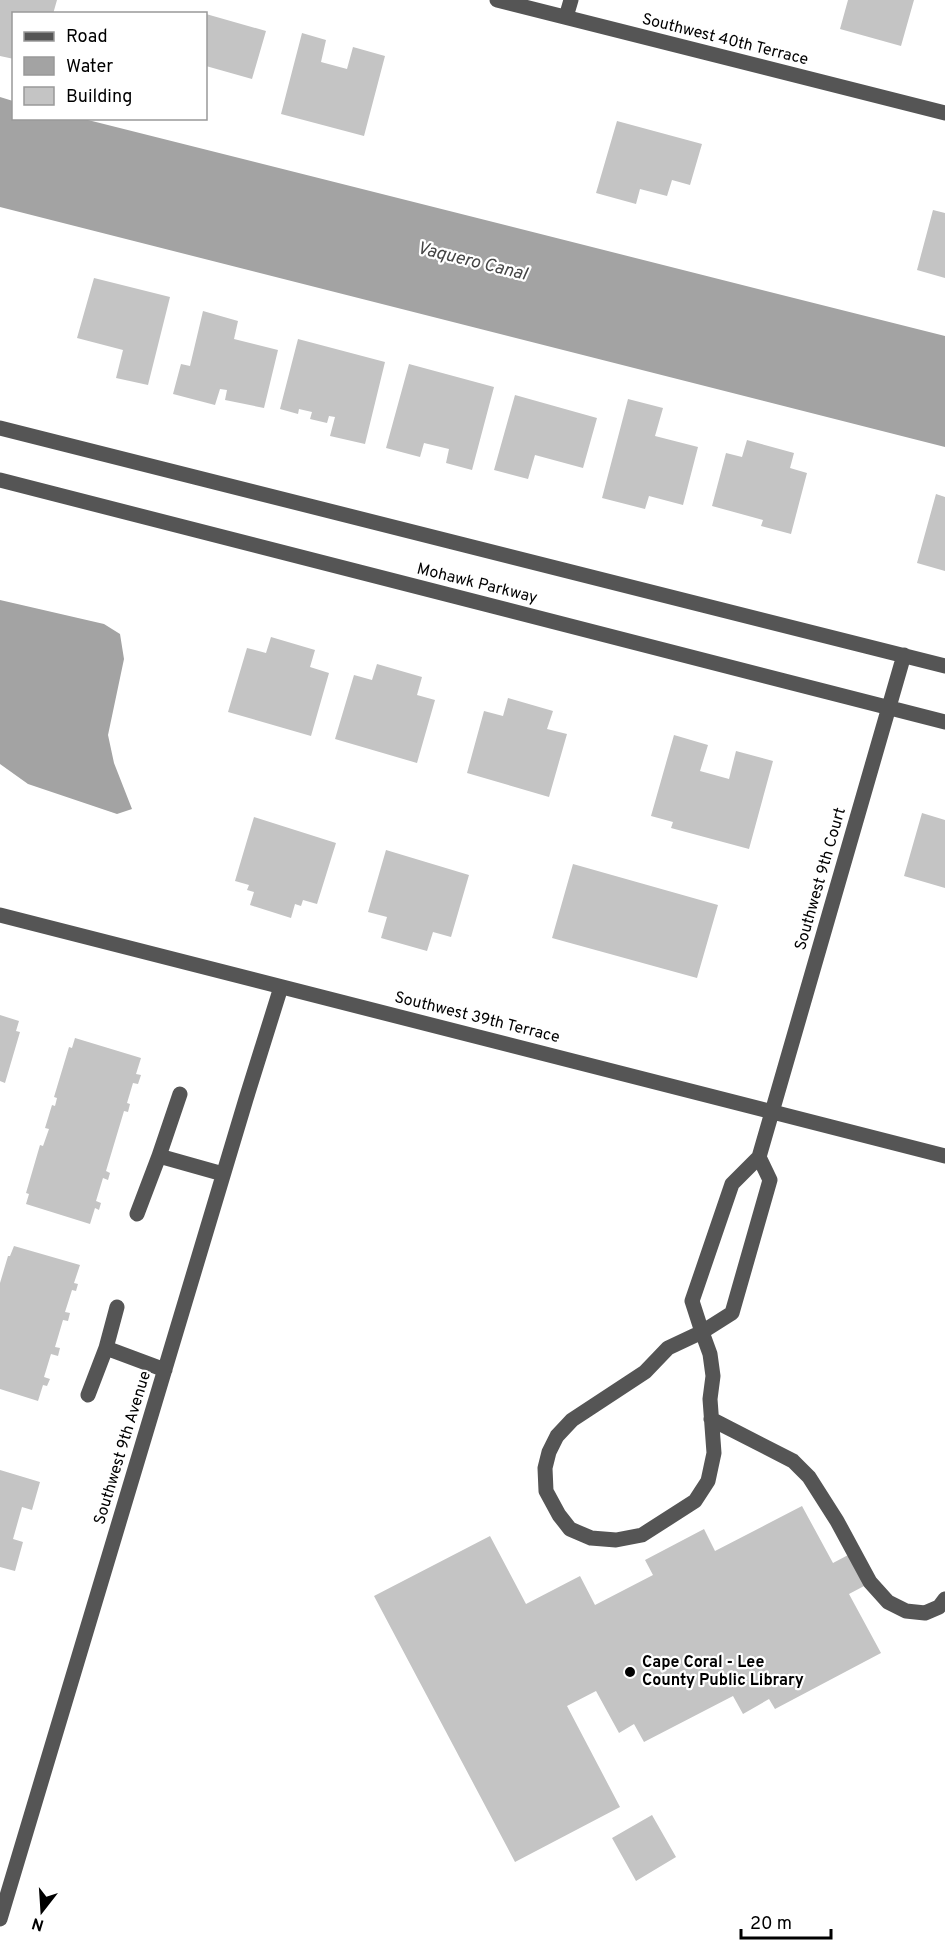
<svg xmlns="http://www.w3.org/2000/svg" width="945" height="1953" font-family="Overpass,sans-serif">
<rect width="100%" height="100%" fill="#fff"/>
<path fill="#a3a3a3" d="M0 97 13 101 14 118 84 119 945 336V447L0 207Z
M0 600 104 624 120 634 124 659 108 735 114 763 132 809 117 814 28 784 0 764Z"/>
<path fill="#c4c4c4" d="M0 0H57L53 14H14V59L0 56Z
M848 0H914L901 46 840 29Z
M206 14 266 31 252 79 206 66Z
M302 33 326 40 321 62 347 69 353 47 385 56 364 136 281 114Z
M617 121 702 144 690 185 672 180 667 196 640 189 636 204 596 193Z
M933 210 945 213V278L917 270Z
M94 278 170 297 148 385 116 378 123 350 77 338Z
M203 311 238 321 234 339 278 350 264 408 225 400 227 390 220 389 215 405 173 394 181 364 190 366Z
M298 339 385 362 365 444 330 436 335 417 329 416 327 423 310 419 312 412 299 409 298 414 280 409Z
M409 364 494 387 472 470 446 463 449 449 424 443 420 457 386 448Z
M515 395 597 418 583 468 535 455 528 479 494 470Z
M628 399 663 408 655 436 698 447 683 505 649 496 645 509 602 498Z
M747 440 794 453 790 468 807 473 791 534 761 526 763 520 712 506 726 453 742 457Z
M936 494 945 497V571L917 563Z
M271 637 315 650 310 667 329 673 311 736 228 712 247 648 266 653Z
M377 664 422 677 417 695 435 700 417 763 335 739 354 675 372 680Z
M508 698 553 711 547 729 567 734 549 797 467 773 484 711 503 716Z
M674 735 708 745 700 771 729 779 736 751 773 761 749 849 671 828 673 822 651 816Z
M922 813 945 820V888L904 876Z
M254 817 336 843 317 904 303 900 301 906 295 904 291 918 250 905 254 892 247 890 249 885 235 881Z
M386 850 469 875 451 937 433 932 427 951 381 938 387 917 368 912Z
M573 864 718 905 697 978 552 938Z
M0 1015 19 1021 16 1031 20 1032 5 1083 0 1081Z
M75 1038 141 1058 136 1074 141 1075 138 1084 133 1083 127 1103 130 1104 128 1112 124 1111 106 1171 110 1173 108 1180 103 1178 96 1201 101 1203 99 1210 95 1208 90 1224 26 1204 29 1194 26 1193 40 1145 43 1146 49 1129 45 1128 52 1105 55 1106 57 1098 54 1097 69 1047 72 1048Z
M14 1246 80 1265 74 1283 78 1284 76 1291 72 1290 65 1312 70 1313 68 1321 63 1320 55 1347 60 1348 58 1356 51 1354 44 1377 50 1379 47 1386 43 1385 38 1401 0 1389V1283L8 1256H10Z
M0 1470 40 1482 32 1510 22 1507 13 1539 23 1542 15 1571 0 1567Z
M802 1506 833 1563 850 1554 866 1585 849 1594 881 1653 775 1709 769 1699 743 1714 733 1696 644 1742 634 1724 619 1733 596 1691 567 1706 620 1807 515 1862 374 1596 490 1536 526 1604 580 1576 595 1605 653 1575 645 1560 704 1529 715 1551Z
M652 1815 676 1857 636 1881 612 1838Z"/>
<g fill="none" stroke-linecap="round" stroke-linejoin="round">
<path stroke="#555" stroke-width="15" d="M497 0 945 113
M566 17 571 0
M0 428 945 666
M0 480 945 722
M0 915 945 1156
M159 1156 180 1094
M759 1157 770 1180 732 1313 702 1332 692 1301 732 1184 759 1157 904 655
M137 1214 159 1156 223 1174
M702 1332 710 1354 713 1376 710 1399 714 1453 708 1481 695 1501 642 1535 616 1540 591 1538 570 1529 559 1515 546 1491 545 1468 549 1452 557 1436 572 1420 645 1372 668 1348Z
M106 1348 117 1307
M88 1395 106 1348 165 1370
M711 1419 793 1461 809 1477 837 1521 870 1582 888 1602 906 1611 925 1613 939 1607 945 1599
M0 1919 246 1099 281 987"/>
</g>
<circle fill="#000" stroke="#fff" stroke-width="2" cx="630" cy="1672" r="6"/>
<g text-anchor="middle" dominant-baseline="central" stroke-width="4.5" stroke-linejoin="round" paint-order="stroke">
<g font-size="16" fill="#000" stroke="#fff">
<text transform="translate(725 40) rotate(14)">Southwest 40th Terrace</text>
<text transform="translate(477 584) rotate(14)">Mohawk Parkway</text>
<text transform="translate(821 879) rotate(-74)">Southwest 9th Court</text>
<text transform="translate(477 1018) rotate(14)">Southwest 39th Terrace</text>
<text transform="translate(123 1448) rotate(-73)">Southwest 9th Avenue</text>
</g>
<g font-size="16" font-weight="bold" fill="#000" stroke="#fff" text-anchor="start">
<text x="642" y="1663">Cape Coral - Lee<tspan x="642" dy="18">County Public Library</tspan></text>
</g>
<g font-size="18" font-style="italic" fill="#444" stroke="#fff">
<text transform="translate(472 262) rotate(14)">Vaquero Canal</text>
</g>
</g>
<rect x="12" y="12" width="195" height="108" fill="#ffffff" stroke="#999999" stroke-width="1.5"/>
<rect x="24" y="32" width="30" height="9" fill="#555555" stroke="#999999" stroke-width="1.5"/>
<text x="66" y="42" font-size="18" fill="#000000">Road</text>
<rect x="24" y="57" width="30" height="18" fill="#a3a3a3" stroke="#999999" stroke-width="1.5"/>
<text x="66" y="72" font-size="18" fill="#000000">Water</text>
<rect x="24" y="87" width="30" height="18" fill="#c4c4c4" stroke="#999999" stroke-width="1.5"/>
<text x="66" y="102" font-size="18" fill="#000000">Building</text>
<g transform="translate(42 1911) rotate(197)" stroke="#ffffff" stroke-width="4.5" paint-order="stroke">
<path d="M0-4.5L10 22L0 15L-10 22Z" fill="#000000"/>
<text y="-9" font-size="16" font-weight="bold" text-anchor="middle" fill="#000000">N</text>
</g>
<path d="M741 1929v9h90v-9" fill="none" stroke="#000000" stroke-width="3"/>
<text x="750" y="1929" font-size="18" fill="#000000" stroke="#ffffff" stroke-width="4.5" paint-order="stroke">20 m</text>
</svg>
